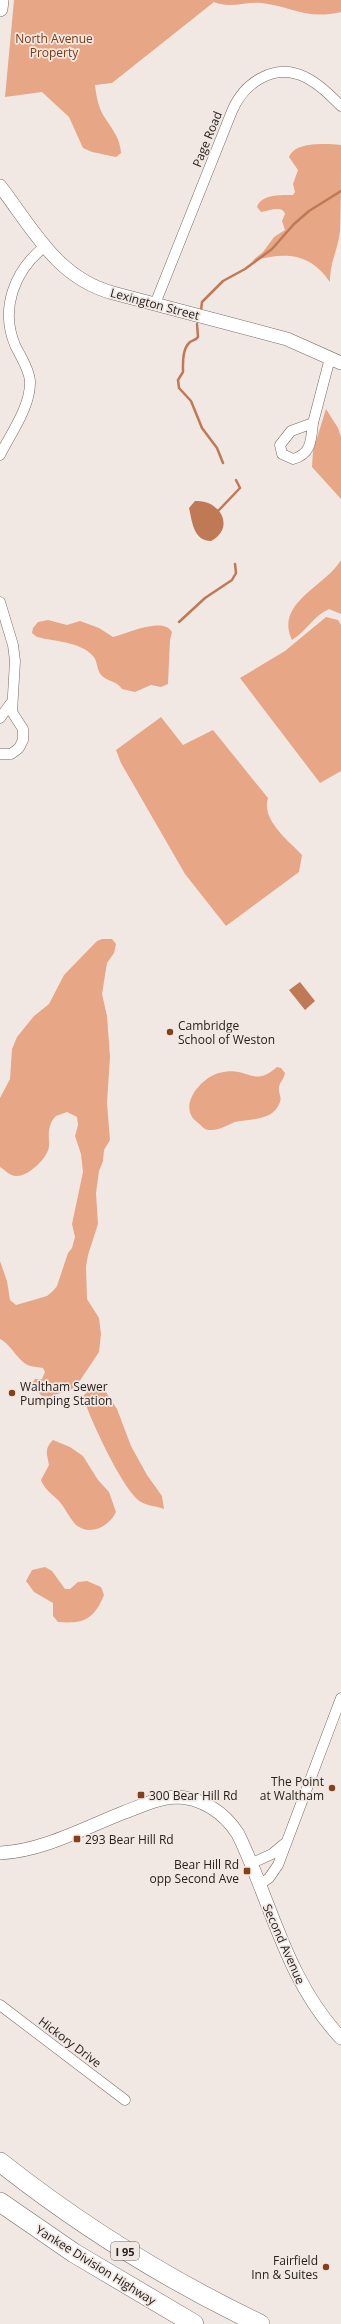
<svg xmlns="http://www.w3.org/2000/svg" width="341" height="2324" font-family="'Open Sans',sans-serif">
<rect width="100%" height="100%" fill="#f2e8e3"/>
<path fill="#e7a686" d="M14 0H341V12C307 20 293 7 262 3 245 1 230 9 214 2L112 83 95 85C96 94 98 105 102 113 110 127 120 136 121 153L116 157 92 152 83 148 69 117 42 92 5 97Z
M330 144 341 145C341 173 341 203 340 231 338 250 330 261 330 282 309 252 285 252 252 261L263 252 274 237 285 230 282 221 285 214C282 205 269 211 261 212L257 207C261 194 281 195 293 195L295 192 293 184 298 170 289 157C295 143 317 144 330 144Z
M326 409 338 428 341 437V499L312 467 313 451Z
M341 560V614L329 609C313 616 307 631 292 640 274 603 326 586 341 560Z
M326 617 338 620 341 625V771L320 783 240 678 285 651Z
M48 620 67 625 80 621 99 628 113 637C126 634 163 616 172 632L170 640 168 684 161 687 151 685 135 692 122 689C117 681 109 682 102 676 96 670 98 661 93 656 79 641 56 642 37 637L32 633 33 628 38 622Z
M161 717 183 745 213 730 268 798C261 820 288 840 302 855L299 872 226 926 185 874 121 763 116 750Z
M102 939H112L116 944 114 953 107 963 102 994 107 1016 110 1057 107 1103 110 1140 104 1150 103 1161 99 1171 96 1193 98 1224 88 1255 86 1267 87 1299 99 1318 101 1334 99 1352 75 1388 49 1397 42 1396 31 1385 35 1379H42L45 1372 43 1368C39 1367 34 1367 30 1366 17 1361 12 1345 0 1339V1261L7 1281 10 1300 16 1305 47 1296 53 1291 57 1286 68 1253 72 1248 75 1237 72 1224 83 1172 81 1154 75 1136 78 1125 77 1117 67 1112 56 1116C47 1125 49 1135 49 1146 48 1158 28 1177 16 1176 10 1176 5 1170 0 1167V1098L10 1079 12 1049 17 1037 34 1016 49 1004 64 975 97 941Z
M277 1067 281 1068 285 1073C284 1079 280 1082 279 1087 278 1093 282 1097 280 1102 273 1122 250 1118 235 1122 227 1125 219 1131 209 1130 204 1130 201 1125 197 1122 177 1107 200 1078 219 1073 249 1065 252 1089 277 1067Z
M100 1383 117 1409 131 1446 147 1475 162 1496 164 1509C157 1506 147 1506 141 1502 123 1491 89 1417 83 1396L96 1384Z
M53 1440 70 1447 83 1456 98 1480 109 1492 116 1512C109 1527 89 1537 75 1524 69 1517 65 1508 59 1501 52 1494 44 1489 41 1480L49 1465C47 1454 44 1449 53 1440Z
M45 1567 52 1571 65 1589H70L78 1582 87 1581 101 1587 104 1595C94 1620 83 1624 58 1622L53 1616V1603L34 1592 26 1581 32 1570Z"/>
<path fill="#c07955" d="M195 501C220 499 236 528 211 541 193 541 192 520 189 508Z
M300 982 315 1001 305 1010 289 990Z"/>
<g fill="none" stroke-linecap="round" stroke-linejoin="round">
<path stroke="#c07955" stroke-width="2.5" d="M201 310 202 302 223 281 245 269 272 249 294 224 309 211 341 191
M197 324 198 337C196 340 193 340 190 342 182 349 183 363 183 372L178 380 179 388 191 401 202 428 217 448 223 463
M219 510 240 488 236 480
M179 622 205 598 232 580 236 573 235 564"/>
<defs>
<path id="minor" d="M155 304 232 111C244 83 274 62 305 77 319 84 330 95 341 106
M313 423C311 439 312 454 293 459L282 454 280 445 291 431 313 423 330 358
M0 455C11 433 31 406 30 381 29 368 20 356 15 345 0 309 14 271 44 247
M0 602 13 645 15 661 12 712 23 729V740L19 748 11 754H0
M0 718 11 703
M250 1864 272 1854 284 1844
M259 1885 269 1878 278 1865 341 1698
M0 2005 125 2100"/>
<path id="tertiary" d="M0 186C33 229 57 278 113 293L287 339 341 363
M0 1853C43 1851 86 1827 125 1812 141 1806 157 1798 175 1797 201 1797 224 1812 238 1834 272 1904 286 1980 341 2038"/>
<path id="secondary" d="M0 9 1 0"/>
<path id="motorway" d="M0 2162C81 2226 168 2280 260 2324
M0 2202 74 2253 194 2324"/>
</defs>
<use href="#minor" stroke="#756c68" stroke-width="11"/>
<use href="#tertiary" stroke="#756c68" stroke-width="14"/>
<use href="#secondary" stroke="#756c68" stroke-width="16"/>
<use href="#motorway" stroke="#756c68" stroke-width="20"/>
<use href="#minor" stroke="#fff" stroke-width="10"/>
<use href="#tertiary" stroke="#fff" stroke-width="13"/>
<use href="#secondary" stroke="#fff" stroke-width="15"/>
<use href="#motorway" stroke="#fff" stroke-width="19"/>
</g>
<g fill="#854018" stroke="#f2e8e3" stroke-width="1.5">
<circle cx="170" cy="1032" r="4"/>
<circle cx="12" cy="1393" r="4"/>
<circle cx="332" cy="1788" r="4"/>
<rect x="137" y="1791" width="8" height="8" rx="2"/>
<rect x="73" y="1835" width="8" height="8" rx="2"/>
<rect x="243" y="1867" width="8" height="8" rx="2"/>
<circle cx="326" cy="2267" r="4"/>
</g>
<g text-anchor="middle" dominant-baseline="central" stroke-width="3.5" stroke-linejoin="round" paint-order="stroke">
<rect fill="#f2e8e3" stroke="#625d5a" stroke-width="1" x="111" y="2242" width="28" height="18" rx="3"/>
<g font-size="11" font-weight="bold" fill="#25211f">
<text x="125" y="2251">I 95</text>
</g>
<g font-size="12" fill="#7d3911" stroke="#f2e8e3">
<text x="54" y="38">North Avenue<tspan x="54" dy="14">Property</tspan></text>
</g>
<g font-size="12" fill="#25211f" stroke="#f2e8e3">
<text transform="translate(207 139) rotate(-68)">Page Road</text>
<text transform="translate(155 304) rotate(15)">Lexington Street</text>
<text transform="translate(284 1944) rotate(66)">Second Avenue</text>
<text transform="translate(70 2042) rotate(37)">Hickory Drive</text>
<text transform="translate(96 2265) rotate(32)">Yankee Division Highway</text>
</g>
<g font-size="12" fill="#25211f" stroke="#f2e8e3" text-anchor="start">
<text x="178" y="1025">Cambridge<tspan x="178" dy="14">School of Weston</tspan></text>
<text x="20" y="1386">Waltham Sewer<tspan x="20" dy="14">Pumping Station</tspan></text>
<text x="324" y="1781" text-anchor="end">The Point<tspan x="324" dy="14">at Waltham</tspan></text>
<text x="149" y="1795">300 Bear Hill Rd</text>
<text x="85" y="1839">293 Bear Hill Rd</text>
<text x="239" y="1864" text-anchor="end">Bear Hill Rd<tspan x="239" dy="14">opp Second Ave</tspan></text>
<text x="318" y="2260" text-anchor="end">Fairfield<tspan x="318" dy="14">Inn &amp; Suites</tspan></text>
</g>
</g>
</svg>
